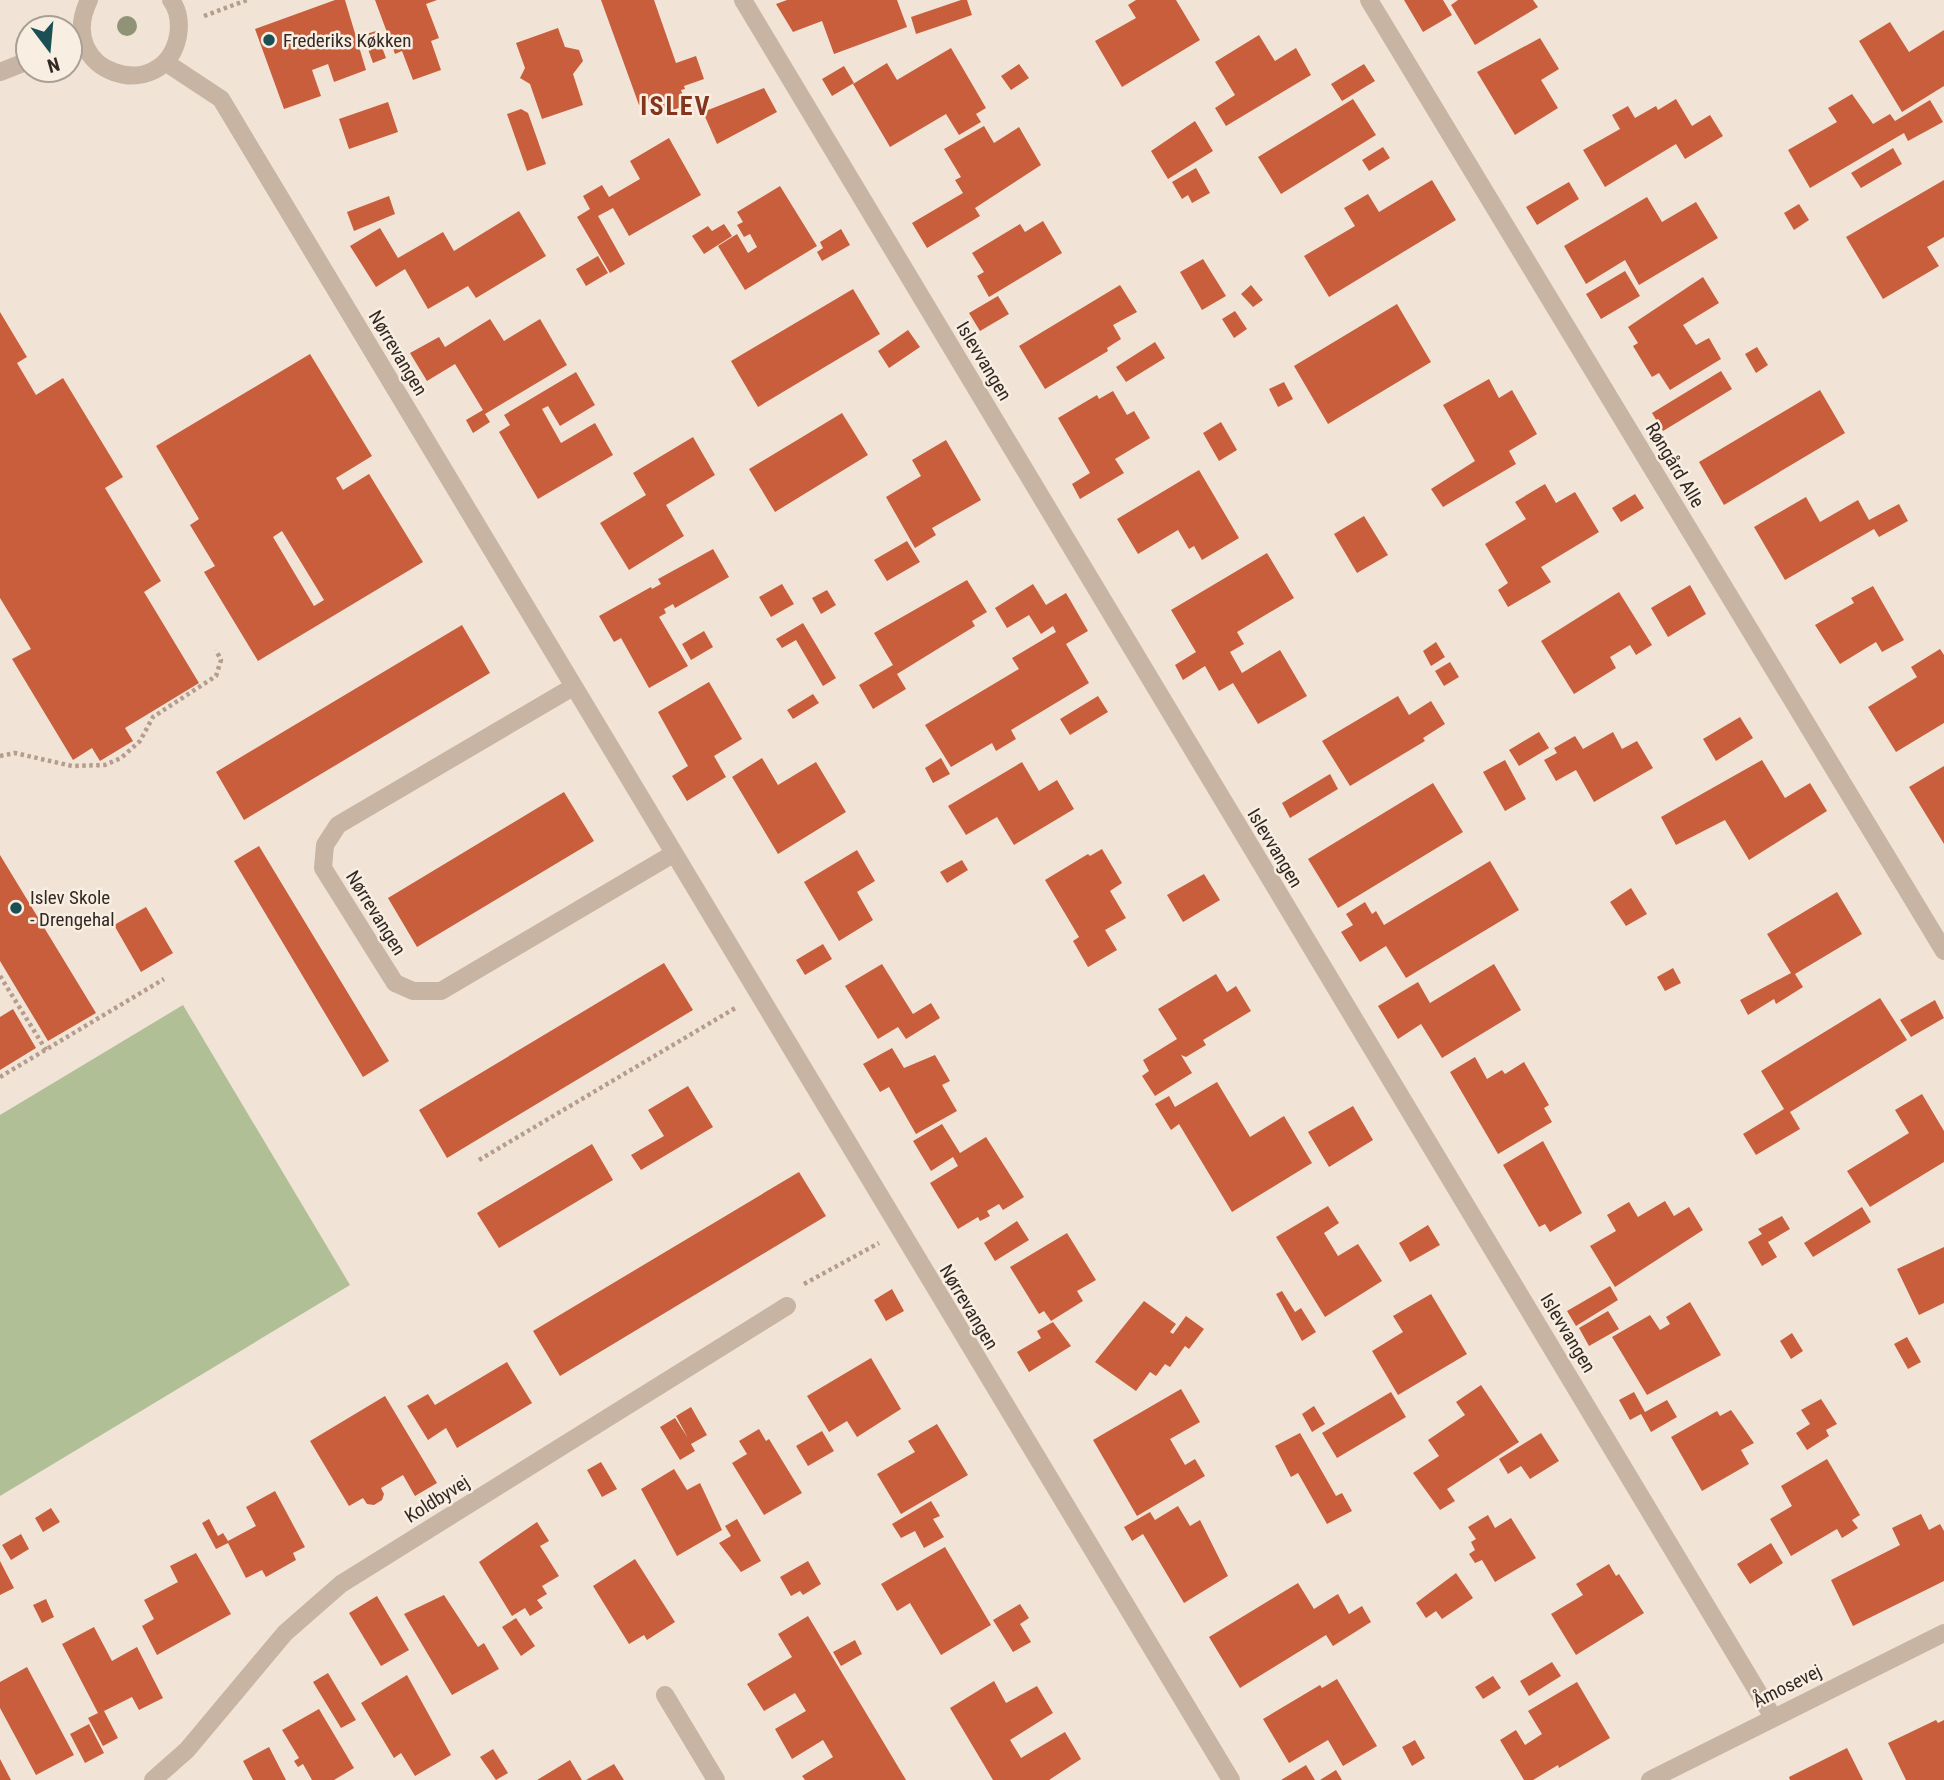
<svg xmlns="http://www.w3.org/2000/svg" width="1944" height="1780" font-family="'Roboto Condensed',sans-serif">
<rect width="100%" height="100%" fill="#f1e4d6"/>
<path fill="#b1bf96" d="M183 1005 350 1285 0 1496V1115Z"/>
<path fill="#c85e3c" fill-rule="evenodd" d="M335 0H345L366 70 334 82 328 64 312 70 321 96 284 109 255 29Z
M375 0H437L426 4 439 38 431 41 441 70 413 80 402 51 395 54Z
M601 0H654L676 63 696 56 704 79 684 86 685 89 681 90 687 105 656 116 651 101 639 105Z
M787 0H897L907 27 834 54 822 21 793 32 776 4Z
M961 0H967L972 15 916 34 911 17Z
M1136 0H1176L1200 40 1122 87 1095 41 1136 18 1128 5Z
M1404 0H1443L1452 15 1423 32Z
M1458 0H1533L1538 7 1475 45 1451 5Z
M1890 22 1909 52 1944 30V86L1902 112 1859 41Z
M558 28 565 47 579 50 583 61 573 74 583 105 542 119 530 84 520 78 525 68 516 43Z
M376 31 386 58 373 63 363 35Z
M1259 35 1275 61 1296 48 1311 75 1226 126 1215 108 1235 95 1215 62Z
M1540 38 1559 69 1541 80 1558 108 1515 135 1477 72Z
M951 48 986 108 976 114 981 122 959 135 946 114 890 147 853 84 887 63 897 80Z
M1019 64 1029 78 1011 90 1001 76Z
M1364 64 1375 81 1342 101 1331 84Z
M844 66 854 83 832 96 822 79Z
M764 88 777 112 717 144 703 112Z
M1852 94 1873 124 1890 114 1895 121 1930 100 1943 122 1908 141 1904 133 1810 188 1788 150 1837 122 1828 108Z
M1353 99 1376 135 1281 194 1258 157Z
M1676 99 1692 126 1710 115 1723 136 1685 159 1676 144 1605 187 1583 150 1620 129 1612 115 1628 106 1635 118 1656 106 1658 110Z
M388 102 398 132 349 149 339 119Z
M521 109 528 113 546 164 527 171 507 114Z
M1195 121 1213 151 1168 179 1151 151Z
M984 126 994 143 1019 127 1041 165 975 208 980 216 927 248 912 223 963 193 955 180 961 177 944 149Z
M669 138 701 195 629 236 613 208 598 216 625 264 610 273 577 217 590 209 583 196 602 185 609 197 640 179 630 161Z
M1383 147 1390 158 1369 171 1362 160Z
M1893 148 1902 164 1861 188 1851 173Z
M1196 168 1210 193 1192 203 1188 195 1182 199 1172 182Z
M1432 180 1456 220 1329 297 1304 256 1355 226 1344 208 1368 194 1379 212Z
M1944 180V237L1927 247 1939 266 1883 299 1846 237Z
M1569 182 1579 199 1537 225 1526 207Z
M780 186 817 246 745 290 718 246 737 234 748 253 757 247 750 234 744 237 737 225 743 222 737 212Z
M389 196 395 214 354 231 347 212Z
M1647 197 1662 222 1696 202 1718 238 1639 285 1625 260 1586 284 1564 246Z
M1799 204 1809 220 1794 230 1784 213Z
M519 211 546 256 476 298 468 286 428 309 405 269 376 287 350 246 380 228 398 258 443 232 454 251Z
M1043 221 1062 253 989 297 977 276 984 272 972 253 1020 224 1025 232Z
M724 224 732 236 704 254 692 236 708 226 712 231Z
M841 229 850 245 822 261 817 252 823 248 820 242Z
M598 256 608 273 586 286 576 269Z
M1203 259 1226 296 1202 310 1180 272Z
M1625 271 1640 296 1601 319 1586 294Z
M1703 277 1719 303 1683 325 1696 345 1709 338 1721 359 1670 390 1659 373 1652 377 1633 346 1638 343 1628 327Z
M1120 285 1137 312 1113 325 1121 339 1107 348 1108 351 1045 389 1019 346Z
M1251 285 1263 300 1253 307 1241 294Z
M853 289 880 334 758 407 731 361Z
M998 296 1009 314 980 331 969 313Z
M1397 304 1431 362 1328 424 1294 366Z
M1235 311 1247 329 1234 338 1222 319Z
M0 312 27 357 17 363 36 395 63 378 123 477 105 488 161 581 144 592 199 683 125 728 133 741 100 761 92 748 73 760 12 659 31 649 0 598Z
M490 319 504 341 540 319 567 365 485 414 490 422 473 433 466 420 483 410 455 364 427 381 410 353 439 337 445 347Z
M908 330 920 347 889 368 878 351Z
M1155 342 1165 358 1126 382 1116 367Z
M1757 347 1768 365 1756 373 1745 354Z
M310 354 372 456 336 478 343 490 369 474 423 562 258 661 204 572 215 566 190 525 199 519 156 446ZM282 531 324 600 314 606 273 537Z
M1721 371 1732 389 1663 431 1652 413Z
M576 372 595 405 560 426 548 406 542 409 561 443 595 423 613 455 538 499 499 432 510 425 504 415Z
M1489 379 1499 398 1512 390 1537 434 1509 451 1516 464 1443 507 1431 489 1475 461 1443 405Z
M1284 382 1293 399 1278 407 1269 389Z
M1820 390 1845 433 1724 505 1699 462Z
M1113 391 1127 415 1134 411 1150 438 1115 459 1124 473 1080 499 1072 484 1090 473 1058 418 1097 395 1099 399Z
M842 413 868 455 775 512 749 469Z
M1221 422 1237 450 1219 461 1203 433Z
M693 437 715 475 666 505 684 536 629 570 600 523 646 495 633 473Z
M946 440 981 500 932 528 936 535 915 548 886 497 921 476 912 460Z
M1199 470 1239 538 1202 560 1194 546 1189 549 1178 530 1138 554 1117 519Z
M1545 484 1556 503 1575 492 1599 532 1541 567 1551 582 1508 607 1498 590 1508 583 1485 544 1526 519 1515 502Z
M1635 494 1644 508 1621 522 1612 508Z
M1806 497 1820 522 1858 500 1869 520 1899 504 1908 521 1879 537 1874 529 1785 580 1754 527Z
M1364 516 1388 555 1357 573 1334 534Z
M907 541 920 562 887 581 874 560Z
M713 549 729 577 675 608 673 604 664 609 666 613 659 617 688 666 649 688 621 638 614 642 599 616 651 587 652 589 661 584 658 579Z
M1267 553 1294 598 1237 632 1244 644 1230 652 1242 673 1280 650 1307 696 1258 724 1233 683 1219 691 1205 666 1183 680 1175 665 1196 652 1171 610Z
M967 580 987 612 972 621 975 626 897 674 906 689 873 709 859 685 893 665 874 633Z
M782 584 794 604 771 617 759 597Z
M1033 584 1046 605 1066 593 1088 631 1066 644 1089 683 1011 730 1016 739 996 751 992 743 951 767 925 725 1019 669 1012 658 1056 632 1053 626 1041 634 1029 615 1007 628 995 608Z
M1690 585 1706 614 1668 637 1651 608Z
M1873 586 1904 640 1882 652 1876 642 1840 664 1815 625 1854 603 1851 598Z
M827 590 836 605 821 614 812 598Z
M1619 592 1652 645 1636 655 1630 645 1610 657 1616 668 1574 694 1541 641Z
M803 623 836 678 823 686 796 640 782 648 776 639Z
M462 625 490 673 244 820 216 772Z
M704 631 713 647 691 660 682 644Z
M1436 642 1445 657 1431 666 1423 651Z
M1940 649 1944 655V723L1896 752 1868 707 1917 677 1911 667Z
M1450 662 1459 677 1444 686 1435 671Z
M709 682 742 739 714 756 726 777 687 801 672 776 688 766 658 712Z
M813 694 819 703 793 719 787 710Z
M1098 696 1108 712 1070 735 1060 719Z
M1398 696 1409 715 1431 701 1445 724 1423 738 1425 741 1350 786 1322 741Z
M1740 717 1753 738 1716 761 1703 739Z
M1539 732 1549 748 1519 766 1509 750Z
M1613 732 1622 749 1637 741 1653 768 1594 802 1576 770 1556 781 1544 760 1557 753 1554 748 1575 736 1583 749Z
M762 758 778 785 816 762 846 812 778 854 732 777Z
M941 758 950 774 933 783 925 768Z
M1505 760 1526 799 1505 811 1483 772Z
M1762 760 1785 798 1810 783 1827 811 1749 860 1725 820 1676 845 1661 817Z
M1022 762 1039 791 1057 780 1074 809 1014 845 997 817 966 835 948 806Z
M1944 766V844L1909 787Z
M1330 774 1338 789 1290 818 1282 803Z
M1433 783 1463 832 1338 908 1308 859Z
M564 792 594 841 417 947 388 898Z
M259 846 389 1061 363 1077 234 861Z
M1102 849 1122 883 1110 891 1126 918 1105 930 1117 950 1088 967 1073 941 1079 937 1045 880 1088 854 1090 856Z
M857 850 875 881 857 892 873 920 839 941 804 882Z
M0 855 96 1013 48 1041 0 961Z
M962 860 968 870 947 883 940 872Z
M1490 861 1519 910 1406 978 1386 946 1360 962 1341 932 1353 925 1346 914 1365 902 1372 914 1376 911 1384 925Z
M1204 874 1220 900 1183 922 1167 895Z
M1631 888 1647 914 1626 926 1610 902Z
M1837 892 1862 934 1795 974 1803 987 1776 1004 1774 999 1748 1015 1740 1000 1791 973 1767 934Z
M146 907 173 953 141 972 114 925Z
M823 944 832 959 805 975 796 960Z
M664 963 693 1010 447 1158 419 1110Z
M882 964 913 1014 931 1003 940 1018 906 1039 898 1027 878 1039 845 986Z
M1494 964 1521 1010 1442 1058 1421 1024 1398 1039 1378 1006 1418 982 1430 1003Z
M1673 968 1681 983 1665 991 1657 977Z
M1216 974 1227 992 1236 986 1251 1011 1203 1040 1206 1045 1186 1057 1181 1055 1192 1073 1155 1096 1142 1076 1149 1071 1143 1060 1177 1039 1158 1009Z
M1880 998 1907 1040 1790 1112 1800 1129 1756 1155 1743 1134 1784 1109 1761 1071Z
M1935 1000 1944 1018 1911 1037 1900 1020Z
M13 1009 36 1048 0 1070V1017Z
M892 1048 904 1068 935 1055 950 1081 942 1085 957 1111 916 1134 889 1087 880 1092 863 1064Z
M1475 1057 1487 1079 1502 1070 1505 1074 1524 1062 1549 1105 1544 1108 1552 1122 1498 1154 1450 1072Z
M1217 1082 1250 1137 1284 1116 1312 1163 1232 1212 1179 1124 1171 1130 1155 1104 1169 1096 1175 1107Z
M688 1086 713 1127 641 1170 631 1155 664 1136 648 1110Z
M1922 1094 1944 1131V1162L1870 1207 1847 1171 1909 1133 1895 1110Z
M1353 1106 1373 1140 1329 1167 1308 1132Z
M942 1124 960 1153 986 1137 1024 1197 1003 1210 999 1204 987 1211 990 1216 980 1221 978 1217 958 1229 930 1183 958 1166 953 1157 931 1171 913 1141Z
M1543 1141 1582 1213 1550 1232 1545 1224 1539 1227 1503 1165Z
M592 1144 613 1180 499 1248 477 1213Z
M799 1172 826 1216 560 1376 533 1331Z
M1665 1201 1674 1216 1689 1207 1703 1230 1615 1287 1590 1246 1616 1231 1607 1215 1629 1202 1638 1217Z
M1328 1206 1339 1223 1324 1233 1338 1256 1358 1244 1382 1281 1325 1317 1276 1237Z
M1862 1207 1871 1222 1813 1257 1804 1243Z
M1782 1216 1790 1229 1768 1242 1777 1257 1762 1266 1748 1242 1762 1234 1758 1229Z
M1017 1221 1029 1240 995 1261 984 1243Z
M1428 1225 1440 1245 1410 1262 1399 1243Z
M1067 1233 1096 1280 1077 1291 1083 1301 1051 1321 1044 1311 1039 1314 1010 1267Z
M1944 1247V1303L1919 1315 1897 1269Z
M1610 1286 1618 1300 1576 1326 1567 1311Z
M892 1289 904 1311 886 1321 874 1300Z
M1282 1291 1295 1312 1301 1308 1316 1332 1302 1341 1276 1294Z
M1431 1294 1467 1354 1398 1395 1372 1351 1403 1332 1393 1316Z
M1144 1301 1176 1324 1170 1332 1173 1334 1186 1316 1204 1329 1189 1349 1185 1346 1170 1367 1165 1364 1156 1376 1150 1372 1136 1391 1095 1362Z
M1690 1302 1721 1355 1647 1395 1612 1337 1650 1315 1660 1330 1670 1324 1666 1317Z
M1608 1311 1619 1329 1589 1346 1579 1328Z
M1053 1322 1071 1346 1029 1372 1017 1352 1041 1338 1037 1331Z
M1792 1333 1803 1351 1791 1359 1780 1341Z
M1907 1337 1921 1362 1908 1369 1894 1344Z
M871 1358 901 1409 857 1437 847 1421 829 1432 807 1396Z
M507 1362 532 1403 457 1448 446 1428 428 1440 407 1406 428 1394 435 1405Z
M1481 1385 1519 1442 1447 1489 1455 1501 1440 1510 1413 1473 1439 1456 1428 1440 1465 1415 1456 1402Z
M1181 1389 1200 1422 1170 1439 1185 1465 1195 1459 1205 1476 1137 1516 1093 1440Z
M1391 1392 1406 1417 1337 1458 1322 1433Z
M1634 1392 1645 1412 1667 1400 1677 1417 1651 1432 1641 1414 1630 1420 1619 1400Z
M385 1396 437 1483 415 1496 403 1475 381 1488 384 1494 382 1500 374 1505 367 1504 363 1498 349 1506 310 1441Z
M1821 1399 1837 1424 1826 1430 1829 1436 1807 1450 1796 1433 1810 1424 1801 1410Z
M1314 1406 1325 1424 1312 1432 1302 1414Z
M691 1407 707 1435 691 1444 695 1451 680 1460 660 1427 675 1418 688 1438 676 1416Z
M1731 1410 1754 1443 1741 1450 1749 1464 1702 1491 1671 1437 1717 1411 1720 1416Z
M937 1424 968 1475 901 1514 877 1474 915 1452 908 1441Z
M759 1429 766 1441 769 1439 802 1493 764 1515 732 1463 747 1454 739 1441Z
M822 1431 834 1451 808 1466 796 1446Z
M1300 1433 1336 1496 1342 1493 1352 1511 1327 1524 1298 1473 1291 1477 1275 1446Z
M1541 1433 1559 1461 1530 1479 1521 1466 1508 1474 1499 1459Z
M1827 1459 1860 1515 1852 1520 1858 1528 1842 1538 1837 1529 1791 1556 1770 1519 1792 1506 1781 1486Z
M601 1462 617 1489 602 1497 587 1470Z
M674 1469 687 1490 700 1483 722 1530 677 1556 641 1489Z
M275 1491 305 1547 293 1553 296 1560 266 1577 262 1570 246 1578 228 1543 216 1549 202 1523 209 1519 218 1536 223 1533 228 1541 256 1526 246 1507Z
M931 1501 940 1516 933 1519 944 1537 924 1548 915 1531 901 1538 892 1524Z
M1178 1506 1190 1526 1200 1520 1228 1576 1184 1603 1143 1534 1132 1541 1124 1527 1150 1512 1155 1520Z
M51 1508 60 1522 43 1532 35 1518Z
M1921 1514 1929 1530 1940 1524 1944 1531V1581L1853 1626 1831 1580 1900 1545 1892 1528Z
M1488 1515 1495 1528 1511 1518 1536 1558 1495 1582 1482 1560 1475 1563 1469 1554 1475 1550 1471 1542 1476 1539 1468 1527Z
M737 1519 761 1561 741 1572 719 1543 731 1536 725 1526Z
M537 1522 549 1541 540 1546 559 1576 542 1586 547 1594 537 1600 543 1608 530 1616 525 1608 512 1616 479 1562Z
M21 1534 29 1549 11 1560 2 1545Z
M1771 1543 1783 1563 1750 1584 1737 1564Z
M945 1547 991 1625 941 1655 910 1603 897 1611 881 1584Z
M196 1553 231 1614 157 1655 142 1626 154 1619 144 1600 178 1582 170 1566Z
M635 1559 675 1622 647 1640 644 1635 629 1644 593 1586Z
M0 1561 14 1588 0 1595Z
M808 1561 821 1584 803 1595 800 1591 791 1596 780 1577Z
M1609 1564 1616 1576 1619 1574 1644 1613 1576 1655 1551 1614 1583 1595 1576 1584Z
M1456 1573 1473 1598 1442 1619 1436 1611 1426 1618 1416 1603Z
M1298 1583 1314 1609 1338 1594 1349 1614 1362 1606 1371 1622 1333 1646 1326 1635 1240 1688 1209 1637Z
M444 1595 478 1647 484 1643 499 1669 452 1695 404 1614Z
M377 1596 409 1650 381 1666 349 1613Z
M46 1599 54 1617 42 1623 33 1605Z
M1020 1604 1029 1618 1020 1624 1031 1642 1013 1652 993 1620Z
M808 1616 906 1780H805L802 1776 833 1757 823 1740 792 1759 775 1729 806 1711 795 1693 764 1711 747 1684 792 1657 778 1634Z
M516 1618 535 1646 521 1656 502 1627Z
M94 1627 112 1661 137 1647 163 1698 139 1710 132 1697 104 1711 118 1738 103 1746 88 1718 98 1713 62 1644Z
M855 1640 862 1654 841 1666 833 1652Z
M1552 1662 1561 1676 1529 1696 1520 1681Z
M27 1667 74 1755 36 1775 0 1708V1682Z
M328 1673 356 1720 341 1728 313 1682Z
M407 1675 451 1755 415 1776 401 1753 394 1758 361 1703Z
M1493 1676 1501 1688 1483 1699 1475 1687Z
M1337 1679 1377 1746 1343 1766 1328 1740 1289 1763 1263 1719 1320 1685 1322 1688Z
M994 1681 1006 1703 1037 1686 1053 1713 1010 1740 1021 1758 1065 1732 1081 1759 1049 1780H993L950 1708Z
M1577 1682 1610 1738 1559 1768 1558 1765 1533 1780H1524L1500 1740 1516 1730 1525 1745 1542 1734 1528 1711Z
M319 1709 354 1768 334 1780H312L303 1764 298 1767 294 1761 299 1758 282 1730Z
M1936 1720 1938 1723 1944 1720V1780H1906L1888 1743Z
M89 1724 104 1753 85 1763 70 1734Z
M1415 1740 1425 1758 1412 1766 1402 1747Z
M269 1747 286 1780H253L243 1761Z
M1847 1748 1863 1780H1790L1789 1777Z
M493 1749 508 1773 496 1780 480 1757Z
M0 1759 11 1780H0Z
M570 1760 582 1780H537Z
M614 1764 624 1780H586Z
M1306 1765 1315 1780H1281Z
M1336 1770 1342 1780H1320Z"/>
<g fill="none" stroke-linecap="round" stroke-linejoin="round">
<path stroke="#b49d8c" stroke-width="4.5" stroke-dasharray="3.5 3.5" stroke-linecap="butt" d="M204 16 247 0
M0 756 15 753 72 766 105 765 121 758 140 741 153 717 216 676 221 660 216 650
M0 976 46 1050
M0 1077 164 979
M479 1160 737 1007
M804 1284 879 1243"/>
<path stroke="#c8b4a2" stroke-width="18" d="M89 0C53 74 164 107 178 36 180 24 179 11 171 0
M743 0 1773 1717
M1369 0 1944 951
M165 62 221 99 1231 1780
M0 72 28 61
M573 687 338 825 325 845 323 868 395 983 413 991H441L673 854
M665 1695 716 1780
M153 1780 187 1750 285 1633 341 1584 787 1306
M1650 1780 1944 1633"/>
</g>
<circle fill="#919376" cx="127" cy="26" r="10"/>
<g fill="#1a5054" stroke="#f9eee2" stroke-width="2.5">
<circle cx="269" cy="40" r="7"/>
<circle cx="16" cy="908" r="7"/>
</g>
<g text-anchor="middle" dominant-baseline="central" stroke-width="5" stroke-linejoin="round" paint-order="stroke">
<g font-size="19" fill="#332924" stroke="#f9eee2" text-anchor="start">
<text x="283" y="40">Frederiks Køkken</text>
<text x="30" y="897">Islev Skole<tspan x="30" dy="22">- Drengehal</tspan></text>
</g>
<g font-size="19" fill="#332924" stroke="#f9eee2">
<text transform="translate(398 353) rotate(59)">Nørrevangen</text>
<text transform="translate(984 361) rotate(59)">Islevvangen</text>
<text transform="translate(1675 465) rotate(59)">Røngård Alle</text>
<text transform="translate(1275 848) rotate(59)">Islevvangen</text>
<text transform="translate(376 913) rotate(58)">Nørrevangen</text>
<text transform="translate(969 1307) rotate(59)">Nørrevangen</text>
<text transform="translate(1568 1333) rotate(59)">Islevvangen</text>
<text transform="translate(437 1499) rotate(-32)">Koldbyvej</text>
<text transform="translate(1787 1686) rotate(-26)">Åmosevej</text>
</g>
<g font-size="26" font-weight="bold" letter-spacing="2" fill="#83351d" stroke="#f9eee2">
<text x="676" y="106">ISLEV</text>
</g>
</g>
<g transform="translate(49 49) rotate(164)"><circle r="33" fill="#f9eee2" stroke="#aa9f96" stroke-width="2"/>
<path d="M0-5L12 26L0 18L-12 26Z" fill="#1a5054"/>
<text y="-10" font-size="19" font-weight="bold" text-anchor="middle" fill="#332924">N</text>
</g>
</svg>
